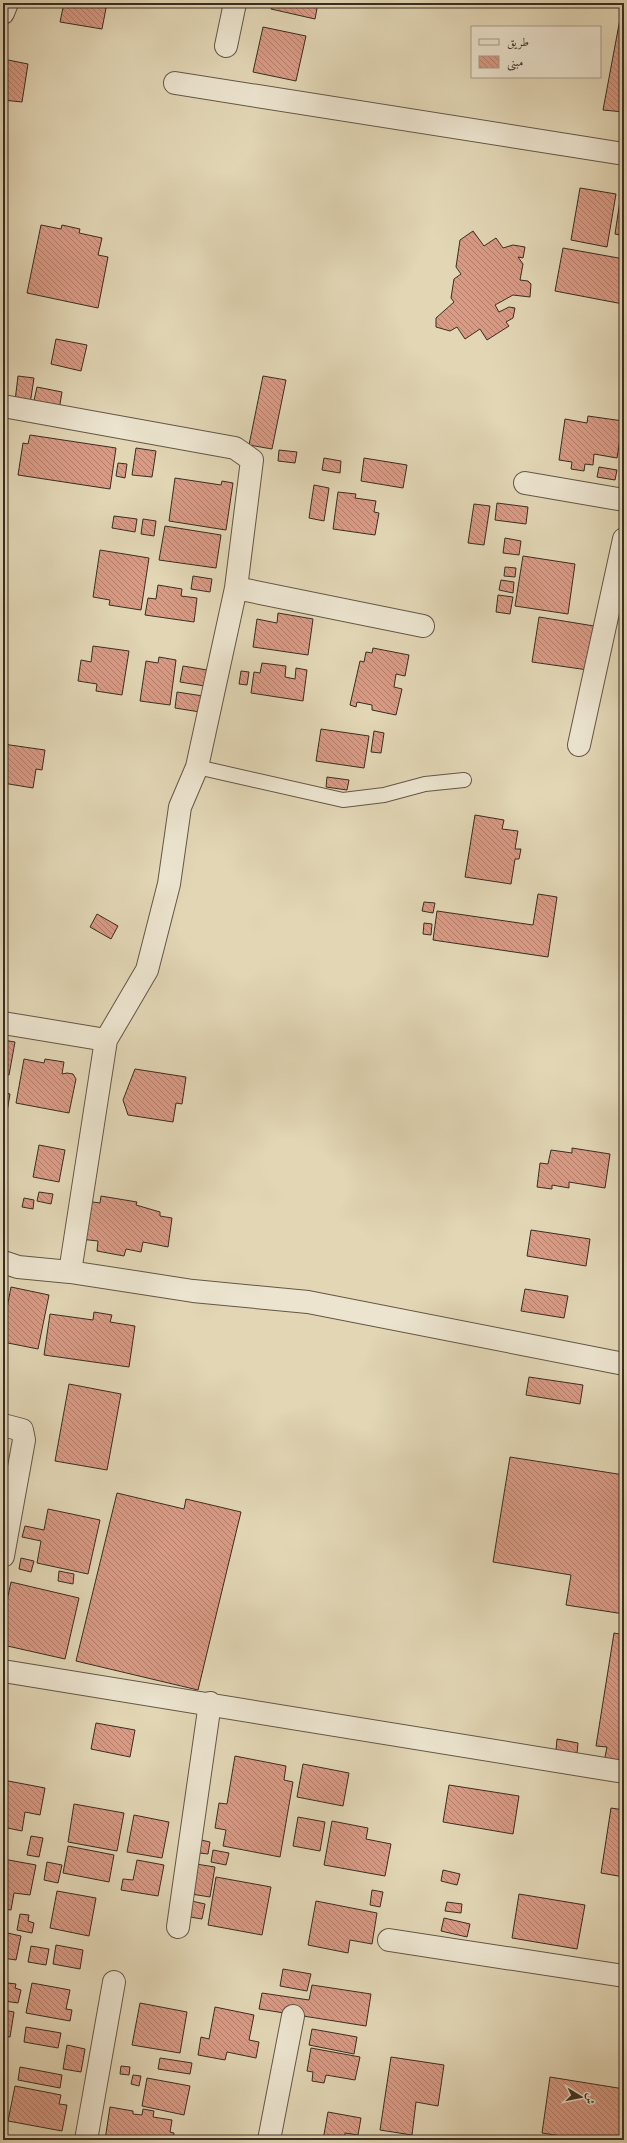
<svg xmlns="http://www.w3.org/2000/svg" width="627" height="2143" font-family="'Gentium Book Plus',Amiri,serif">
<defs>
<pattern id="building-back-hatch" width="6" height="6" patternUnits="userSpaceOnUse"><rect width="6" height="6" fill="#da9a84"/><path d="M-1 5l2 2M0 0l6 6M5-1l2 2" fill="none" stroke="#b27e6c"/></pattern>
</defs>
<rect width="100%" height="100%" fill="#e2d6b5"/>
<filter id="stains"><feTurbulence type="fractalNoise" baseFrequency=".005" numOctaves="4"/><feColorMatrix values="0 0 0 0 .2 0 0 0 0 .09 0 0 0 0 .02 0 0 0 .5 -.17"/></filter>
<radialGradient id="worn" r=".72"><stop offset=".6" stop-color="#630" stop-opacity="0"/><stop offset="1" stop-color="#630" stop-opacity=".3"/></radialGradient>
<path fill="url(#building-back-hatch)" stroke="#3a2d21" d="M64 3H107L102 29 60 22Z
M272 3H318L315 19 271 9Z
M623 3H624V112L603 110Z
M263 27 306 36 296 81 253 72Z
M3 59 28 64 22 102 3 100Z
M580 188 616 194 607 247 571 240Z
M621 194H624V236L615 234Z
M41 225 61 229 62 225 80 229 79 233 102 238 98 255 108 257 98 308 27 293Z
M473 231 484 246 496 238 503 248 513 245 525 247 523 258 518 257 523 264 520 280 528 281 531 284 530 297 513 295 495 305 499 312 509 307 515 308 513 318 506 322 509 326 487 340 480 329 465 339 457 327 450 331 436 327V318L454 302 451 298 454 279 461 274 456 267 460 240Z
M563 248 624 259 623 304 555 291Z
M56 339 87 345 81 371 51 364Z
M18 376 34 378 30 404 15 401Z
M263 376 286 380 272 449 249 445Z
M37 387 62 392 59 410 33 405Z
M588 416 623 421 617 458 594 454 593 465 585 464 584 471 571 469 572 462 559 460 565 419 587 423Z
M30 435 116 448 110 489 18 475 23 443 28 444Z
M136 448 156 451 152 477 132 475Z
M279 450 297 452 295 463 278 461Z
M324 458 341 461 340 473 322 470Z
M364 458 407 465 403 488 361 481Z
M118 463 127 464 125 478 116 476Z
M599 467 617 470 615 480 597 477Z
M175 478 221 485 222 481 233 483 226 530 169 521Z
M314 485 329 488 324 521 309 518Z
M338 492 356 494 355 498 376 501 374 512 379 513 375 535 333 529Z
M497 503 528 507 526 524 495 520Z
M474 504 490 506 484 545 468 543Z
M114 516 137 519 135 532 112 528Z
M143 519 156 521 154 536 141 534Z
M165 526 221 535 216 568 159 560Z
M505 538 521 541 519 555 503 553Z
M100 550 149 558 141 610 109 605 110 600 93 597Z
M523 556 575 564 568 614 515 606Z
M505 567 516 568 515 577 504 576Z
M193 576 212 579 210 592 191 589Z
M501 580 514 582 513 593 499 590Z
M158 585 182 589 181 596 197 598 194 622 145 615 148 598 156 599Z
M498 595 513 597 510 614 496 612Z
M278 613 313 619 308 655 253 647 257 619 277 623Z
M539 617 594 626 588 670 532 662Z
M93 646 129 651 122 695 96 691 97 684 78 681 81 660 91 662Z
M373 648 409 655 405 676 396 674 394 687 402 689 396 715 372 710V705L357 702 356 707 350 705 360 661 364 662 366 652 372 653Z
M159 657 176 660 170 705 140 701 146 661 158 663Z
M262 663 286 666 285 677 295 679 296 668 307 670 303 701 251 693 254 672 260 673Z
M183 666 207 670 205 686 180 682Z
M241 671 249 672 247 685 239 684Z
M177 692 203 696 200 712 175 708Z
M321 729 369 736 364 768 316 761Z
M374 731 384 733 381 753 371 752Z
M3 744 45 750 42 770 36 769 33 788 3 783Z
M327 777 349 780 347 790 326 787Z
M475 815 504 820 502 829 518 831 515 849H521L519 859H515L511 884 465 877Z
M538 894 557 897 548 957 433 940 437 911 533 925Z
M424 902 435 903 433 913 422 911Z
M97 914 118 926 111 939 90 927Z
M424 923 432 924 431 935 423 934Z
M3 1040 15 1042 9 1075 3 1074Z
M24 1059 44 1063 45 1059 64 1062 62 1074 67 1073 73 1074 76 1079 69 1113 16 1103Z
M135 1069 186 1077 182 1104 176 1103 173 1122 128 1115 123 1100Z
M3 1092 10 1094 6 1118 3 1117Z
M39 1145 65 1150 59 1182 33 1177Z
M572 1148 610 1154 605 1188 569 1182V1188L552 1185V1189L537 1187 540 1163 548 1164 551 1150 572 1153Z
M39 1192 53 1194 51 1204 37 1201Z
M101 1196 137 1202 136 1205 160 1212V1216L172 1218 168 1247 143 1242 141 1252 126 1249 124 1256 97 1251 98 1241 80 1239 86 1201 100 1203Z
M24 1198 34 1200 33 1209 22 1207Z
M531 1230 590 1239 586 1266 527 1256Z
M11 1287 49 1295 38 1349 3 1342V1329Z
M525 1289 568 1296 564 1318 521 1311Z
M94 1312 112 1315 110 1322 135 1326 129 1367 44 1355 50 1314 93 1320Z
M529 1377 583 1385 580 1404 526 1395Z
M69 1384 121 1394 107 1470 55 1461Z
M510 1457 624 1475V1614L566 1605 571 1575 493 1562Z
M117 1493 184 1509 186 1499 241 1512 198 1690 76 1661Z
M48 1509 100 1520 88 1574 37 1563 41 1541 22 1537 25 1526 44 1530Z
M21 1558 34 1561 31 1572 19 1569Z
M59 1571 74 1574 73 1584 58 1581Z
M11 1582 79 1598 65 1659 3 1645V1619Z
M614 1633 624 1635V1766L604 1762 607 1747 596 1746Z
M96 1723 135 1730 130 1757 91 1749Z
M557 1739 578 1743 577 1754 556 1750Z
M235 1756 286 1766 284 1780 293 1782 280 1857 223 1846 226 1830 215 1828 219 1803 227 1804Z
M303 1764 349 1773 343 1806 297 1797Z
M3 1780 45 1788 40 1815 25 1812 22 1831 3 1827Z
M449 1785 519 1796 513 1834 443 1822Z
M74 1804 124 1813 117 1851 68 1842Z
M611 1808 624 1810V1877L601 1873Z
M134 1815 169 1822 162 1858 127 1852Z
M298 1817 325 1822 320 1851 293 1846Z
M332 1821 368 1828 366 1839 391 1844 385 1876 324 1865Z
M31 1836 43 1838 39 1857 27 1855Z
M201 1840 210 1842 208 1854 199 1853Z
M68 1846 114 1855 109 1882 63 1873Z
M213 1850 229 1853 226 1865 211 1862Z
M3 1859 36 1865 30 1895 14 1893 11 1910 3 1909Z
M137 1860 164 1865 158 1896 121 1890 123 1879 133 1880Z
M47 1862 62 1865 58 1883 44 1880Z
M196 1864 215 1867 210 1897 191 1894Z
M443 1870 460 1874 457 1885 441 1881Z
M216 1877 271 1887 262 1935 208 1925Z
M372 1890 383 1892 380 1907 370 1905Z
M57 1891 96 1898 89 1936 50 1928Z
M519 1894 585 1905 577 1949 512 1938Z
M187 1900 205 1904 202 1919 184 1916Z
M316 1901 377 1913 372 1944 350 1940 348 1953 308 1945Z
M447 1902 462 1904 461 1913 445 1911Z
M20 1914 29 1915 28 1921 34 1923 32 1933 17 1930Z
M444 1918 470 1924 467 1937 441 1931Z
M3 1932 21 1936 16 1960 3 1958Z
M56 1945 83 1950 80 1969 53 1964Z
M31 1946 49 1949 46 1965 28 1962Z
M283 1969 311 1974 307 1991 280 1986Z
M8 1983 16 1984 15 1988 21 1990 18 2003 4 2001Z
M32 1983 70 1990 66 2009 72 2010 70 2021 26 2013Z
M312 1985 371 1994 366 2026 259 2009 262 1993 309 2000Z
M140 2003 187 2012 180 2053 132 2045Z
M215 2007 254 2015 249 2040 259 2042 256 2058 227 2052 225 2060 198 2055 201 2037 209 2039Z
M3 2010 14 2012 10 2037 3 2036Z
M26 2027 61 2033 58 2048 24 2042Z
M312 2029 357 2037 354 2054 309 2045Z
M67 2045 85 2049 81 2072 63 2069Z
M311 2048 360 2057 355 2080 326 2075 324 2083 312 2081 313 2072 307 2071Z
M391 2057 444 2065 438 2106 416 2102 412 2135 380 2130Z
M160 2058 192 2063 190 2074 158 2069Z
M121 2066 130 2067 129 2075 120 2074Z
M20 2067 62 2075 60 2088 18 2080Z
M133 2075 141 2076 139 2086 131 2084Z
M550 2077 624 2089V2140H587L542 2133Z
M147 2078 190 2086 184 2115 142 2106Z
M15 2086 61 2095 59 2104 67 2105 62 2131 8 2121Z
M110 2107 133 2111V2114L142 2115 143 2109 154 2111 153 2117 172 2120 170 2132 174 2133 173 2140H105Z
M328 2112 361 2118 358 2135 345 2133V2140H323Z"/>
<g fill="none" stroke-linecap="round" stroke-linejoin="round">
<defs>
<path id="lane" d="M197 767 343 800 384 795 425 784 464 780"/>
<path id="street" d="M3 13 7 3
M226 46 235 3
M175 83 624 154
M3 406 235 448 252 460 236 588 197 767 180 807 169 884 147 970 106 1040 70 1272 18 1267 3 1262
M525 483 624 500
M236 588 423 626
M579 745 624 539
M3 1023 106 1040
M70 1272 193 1291 308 1302 624 1364
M3 1425 22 1430 24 1440 3 1556
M3 1671 624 1772
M178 1927 210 1703
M389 1940 624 1976
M86 2140 114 1982
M269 2140 293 2016"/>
</defs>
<use href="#lane" stroke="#645746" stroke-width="16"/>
<use href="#street" stroke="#645746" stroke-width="24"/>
<use href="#lane" stroke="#ece4cf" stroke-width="14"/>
<use href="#street" stroke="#ece4cf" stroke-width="22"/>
</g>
<rect width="627" height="2143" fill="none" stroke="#e2d6b5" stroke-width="16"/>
<rect x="4" y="4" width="619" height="2135" fill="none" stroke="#3a2d21" stroke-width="2"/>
<rect x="8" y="8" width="611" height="2127" fill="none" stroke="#3a2d21"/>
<rect x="471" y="26" width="130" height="52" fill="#ece4cf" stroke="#a59b89"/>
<rect x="479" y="39" width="20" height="6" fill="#ece4cf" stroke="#a59b89"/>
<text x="507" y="46" font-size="12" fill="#3a2d21">طريق</text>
<rect x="479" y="56" width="20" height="12" fill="url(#building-back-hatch)" stroke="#a59b89"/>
<text x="507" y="66" font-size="12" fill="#3a2d21">مبنى</text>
<g transform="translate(581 2097) rotate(100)" stroke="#ece4cf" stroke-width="3" paint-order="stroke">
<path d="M0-3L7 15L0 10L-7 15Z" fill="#3a2d21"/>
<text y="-6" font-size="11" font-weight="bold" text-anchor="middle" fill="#3a2d21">ش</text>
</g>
<rect width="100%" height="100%" filter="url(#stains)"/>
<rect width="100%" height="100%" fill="url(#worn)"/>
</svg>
